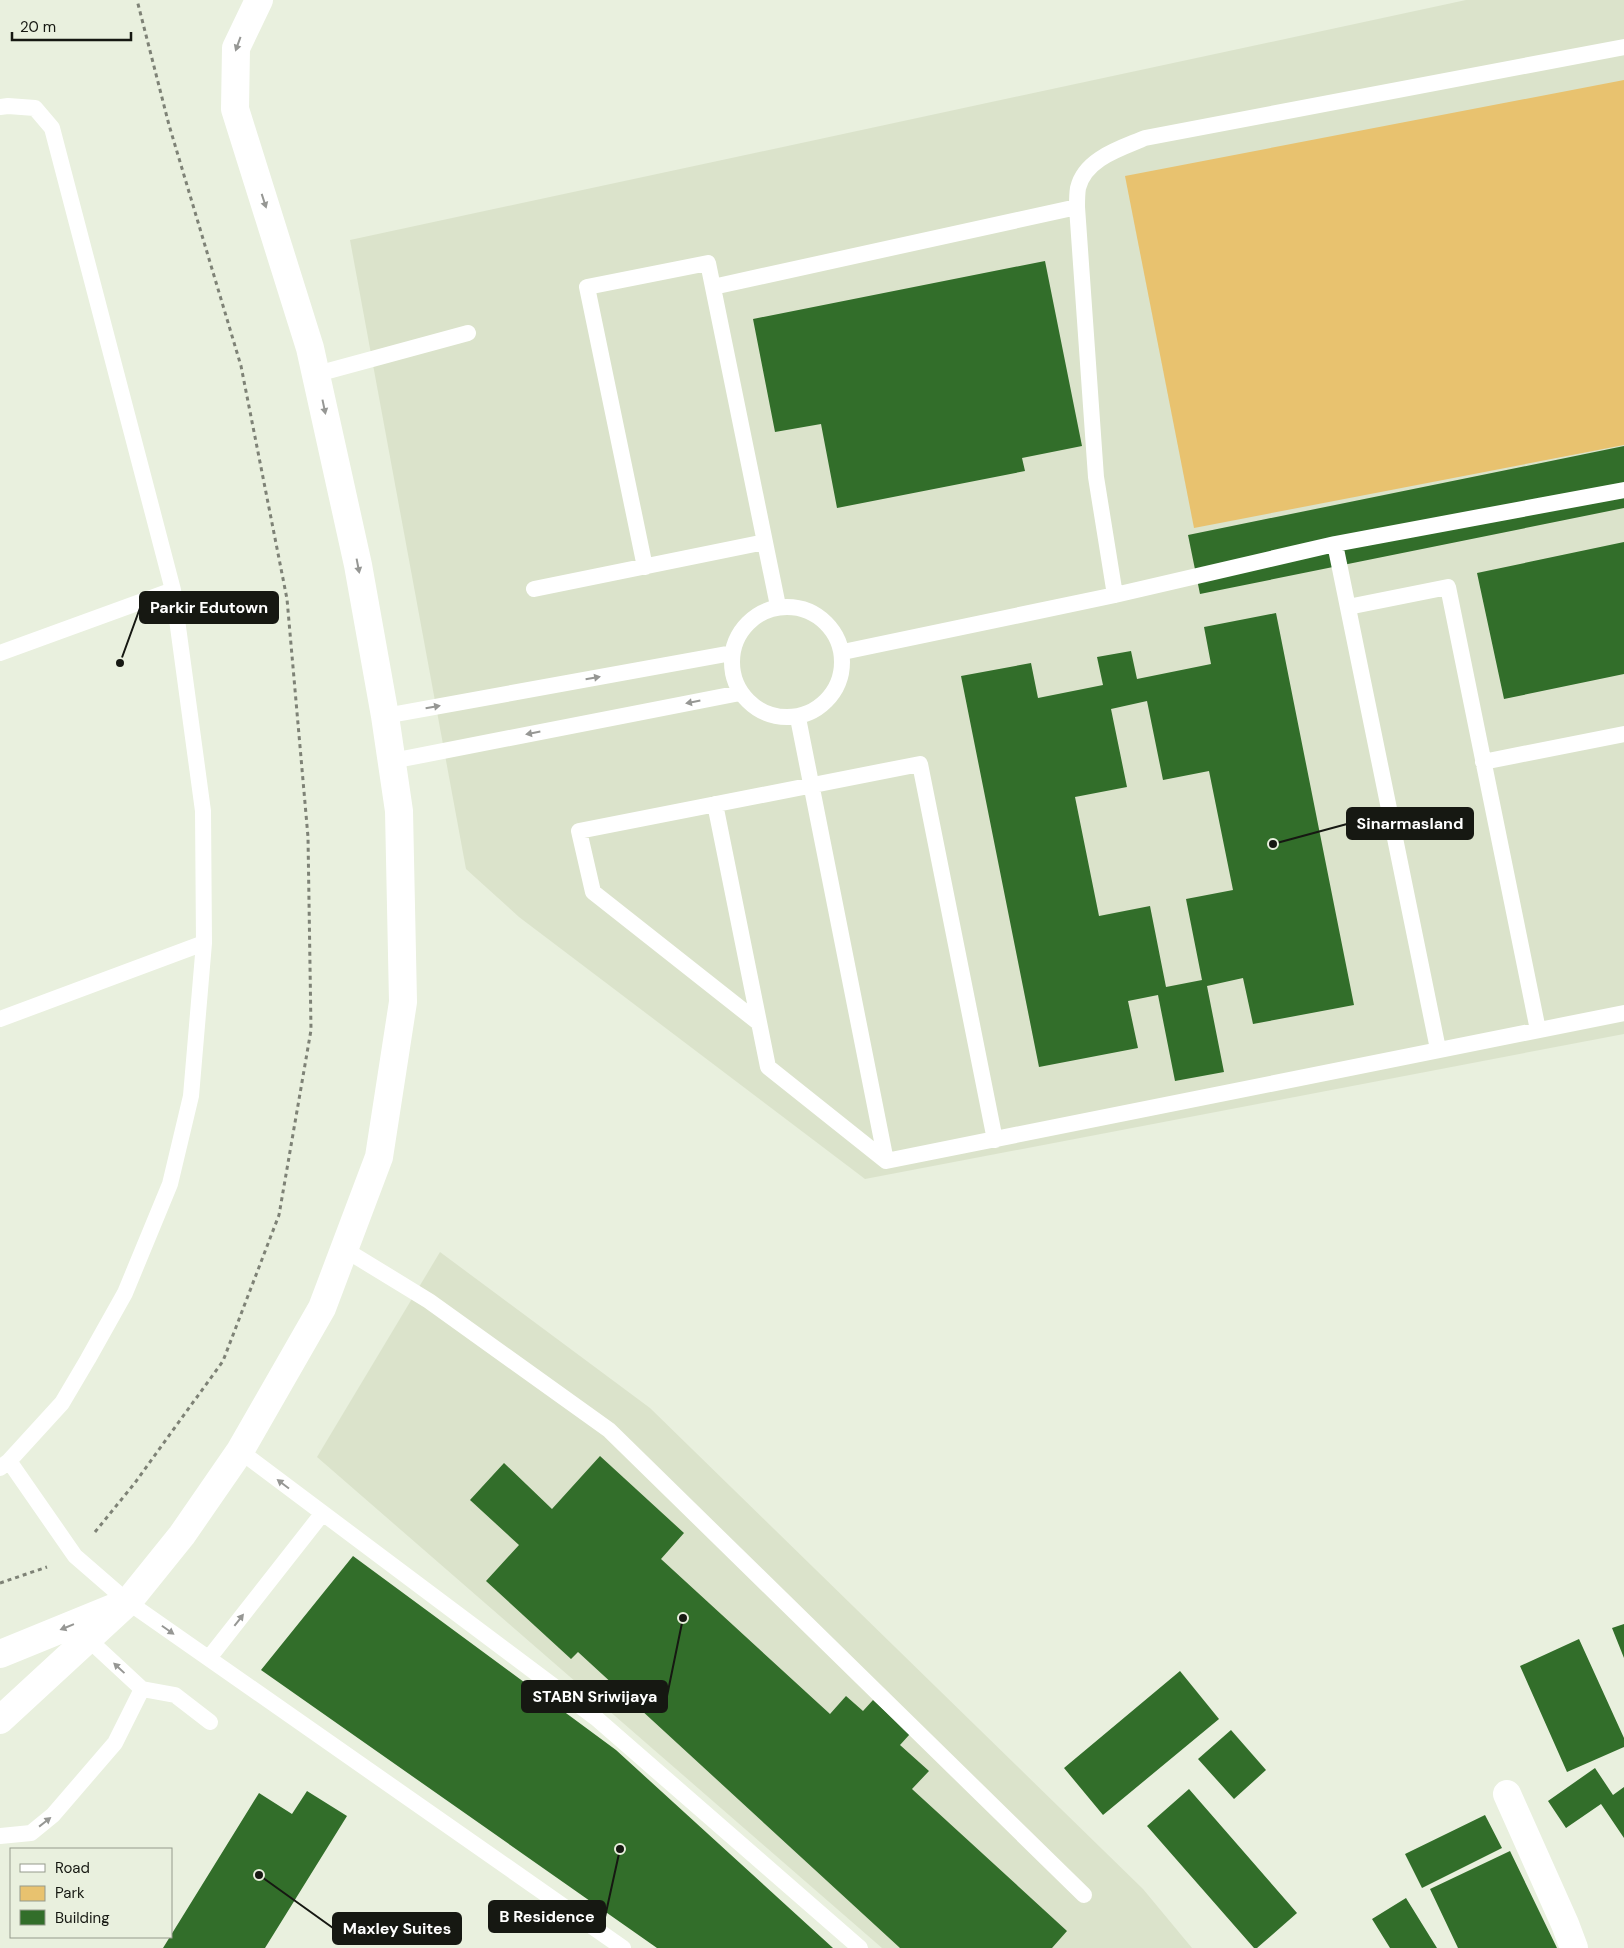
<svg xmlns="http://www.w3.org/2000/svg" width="1624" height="1948" font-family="'DM Sans',sans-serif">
<rect width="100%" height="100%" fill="#e9f0de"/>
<path fill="#dbe3cb" d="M1466 0H1624V1034L865 1179 519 917 466 869 350 240Z
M440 1252 650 1408 1143 1889 1192 1948H882L317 1457Z"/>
<path fill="#e8c26f" d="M1624 80V445L1194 528 1125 176Z"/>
<path fill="#326e2a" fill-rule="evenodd" d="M1045 261 1082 446 1022 458 1025 471 837 508 821 424 775 432 753 319Z
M1624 446V508L1200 594 1188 535Z
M1624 542V674L1504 699 1477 573Z
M1276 613 1354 1005 1253 1024 1243 978 1207 986 1224 1072 1175 1081 1158 995 1128 1001 1138 1048 1039 1067 961 676 1031 663 1038 698 1103 685 1097 657 1131 651 1137 679 1211 664 1204 627ZM1147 701 1163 780 1209 771 1233 890 1186 899 1202 980 1166 987 1150 906 1099 916 1075 797 1127 787 1111 709Z
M600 1456 684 1533 661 1559 830 1714 846 1696 863 1711 873 1700 910 1734 900 1745 929 1771 912 1789 1067 1931 1052 1948H900L578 1652 571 1659 486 1581 519 1545 470 1500 504 1463 552 1509Z
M353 1556 616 1750 833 1948H657L261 1670Z
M1624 1624V1658L1612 1628Z
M1579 1639 1624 1738V1747L1567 1772 1520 1666Z
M1180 1671 1219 1719 1103 1815 1064 1768Z
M1231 1730 1266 1770 1234 1799 1198 1759Z
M1595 1768 1613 1795 1624 1787V1838L1601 1804 1566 1828 1548 1801Z
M1189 1789 1297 1913 1257 1948H1254L1147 1826Z
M307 1791 347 1816 265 1948H163L259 1793 292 1814Z
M1485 1815 1502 1848 1422 1888 1405 1854Z
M1510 1851 1557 1948H1458L1430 1889Z
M1406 1898 1437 1948H1390L1372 1919Z"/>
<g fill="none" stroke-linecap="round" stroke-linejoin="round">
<path stroke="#7e8276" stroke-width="3" stroke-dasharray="4 4" stroke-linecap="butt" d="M95 1532 134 1484 223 1361 279 1215 311 1030 308 837 287 599 241 366 169 125 137 0
M0 1583 47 1567"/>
<path stroke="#fff" stroke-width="16" d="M0 107 8 106 35 108 52 128 173 590 203 811 204 943 191 1096 170 1184 125 1293 88 1359 62 1403 9 1461 0 1468
M713 287 1077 207
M317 374 468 333
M1335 544 1438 1049
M645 567 587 287 708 263 778 606
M534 589 765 542
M1115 595 1096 477 1077 207C1077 201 1077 194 1078 188 1085 158 1122 148 1145 138L1624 47
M732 662a55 55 0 1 1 110 0a55 55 0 1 1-110 0Z
M1348 607 1448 587 1538 1030
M843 652 1115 595 1335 544 1624 490
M0 653 173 590
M385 716 732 653
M798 718 886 1161
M392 761 740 693
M1483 762 1624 734
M715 804 768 1067 886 1161 1624 1013
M0 1019 204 943
M759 1023 593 892 579 831 920 764 995 1140
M344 1249 429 1301 609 1430 1084 1895
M240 1451 596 1718 860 1948
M9 1461 75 1556 128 1602 623 1948
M209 1658 322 1514
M142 1689 175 1695 210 1722
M0 1836 31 1833 53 1815 115 1743 142 1689 88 1639"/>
<path stroke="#fff" stroke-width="28" d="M0 1654 113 1608
M0 1720 128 1602 182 1535 240 1451 322 1308 379 1157 403 1002 399 811 385 716 358 565 310 348 235 109 236 48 259 0
M1507 1794 1565 1924 1574 1948"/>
</g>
<defs><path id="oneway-solid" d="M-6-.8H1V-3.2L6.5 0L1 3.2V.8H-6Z" transform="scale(1.25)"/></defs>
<g fill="#969794">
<use href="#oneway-solid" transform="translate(238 44) rotate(110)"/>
<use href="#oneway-solid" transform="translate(264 201) rotate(72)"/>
<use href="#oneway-solid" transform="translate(324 407) rotate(78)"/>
<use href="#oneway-solid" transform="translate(358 566) rotate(79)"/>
<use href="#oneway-solid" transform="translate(593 678) rotate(-10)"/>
<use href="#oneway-solid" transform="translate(693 702) rotate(169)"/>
<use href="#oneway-solid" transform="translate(433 707) rotate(-10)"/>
<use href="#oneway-solid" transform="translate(533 733) rotate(169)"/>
<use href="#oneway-solid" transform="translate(283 1484) rotate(-143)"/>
<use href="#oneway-solid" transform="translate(239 1620) rotate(-52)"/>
<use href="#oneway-solid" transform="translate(67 1627) rotate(158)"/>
<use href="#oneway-solid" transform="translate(168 1630) rotate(35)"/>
<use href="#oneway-solid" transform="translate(119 1668) rotate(-137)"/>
<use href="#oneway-solid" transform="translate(45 1822) rotate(-38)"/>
</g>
<path fill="none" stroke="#161812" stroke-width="2" d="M120 663L140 608M1273 844L1347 824M683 1618L667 1696M620 1849L605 1917M259 1875L333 1928"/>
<g fill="#161812" stroke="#e9f0de" stroke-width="2">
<circle cx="120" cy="663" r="5"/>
<circle cx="1273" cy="844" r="5"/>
<circle cx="683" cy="1618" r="5"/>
<circle cx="620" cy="1849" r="5"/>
<circle cx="259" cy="1875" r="5"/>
</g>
<g fill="#161812" stroke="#161812" stroke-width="2">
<rect x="140" y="592" width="138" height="31" rx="5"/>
<rect x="1347" y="808" width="126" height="31" rx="5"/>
<rect x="522" y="1681" width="145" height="31" rx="5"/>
<rect x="489" y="1901" width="116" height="31" rx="5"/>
<rect x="333" y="1913" width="128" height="31" rx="5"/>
</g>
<g font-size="16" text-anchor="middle" font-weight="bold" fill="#fff">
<text x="209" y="613">Parkir Edutown</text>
<text x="1410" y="829">Sinarmasland</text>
<text x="595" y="1702">STABN Sriwijaya</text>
<text x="547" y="1922">B Residence</text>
<text x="397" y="1934">Maxley Suites</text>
</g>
<rect x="10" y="1848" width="162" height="90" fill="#e9f0de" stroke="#959a8c"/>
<rect x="20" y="1864" width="25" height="8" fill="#ffffff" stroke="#959a8c"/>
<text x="55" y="1873" font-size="15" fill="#161812">Road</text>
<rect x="20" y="1886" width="25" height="15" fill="#e8c26f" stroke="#959a8c"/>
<text x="55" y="1898" font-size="15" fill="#161812">Park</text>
<rect x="20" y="1910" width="25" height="15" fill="#326e2a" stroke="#959a8c"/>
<text x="55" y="1923" font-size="15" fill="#161812">Building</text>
<path d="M12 32v8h119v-8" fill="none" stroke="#161812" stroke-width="2.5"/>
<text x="20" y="32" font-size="15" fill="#161812" stroke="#e9f0de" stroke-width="4" paint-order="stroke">20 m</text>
</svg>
